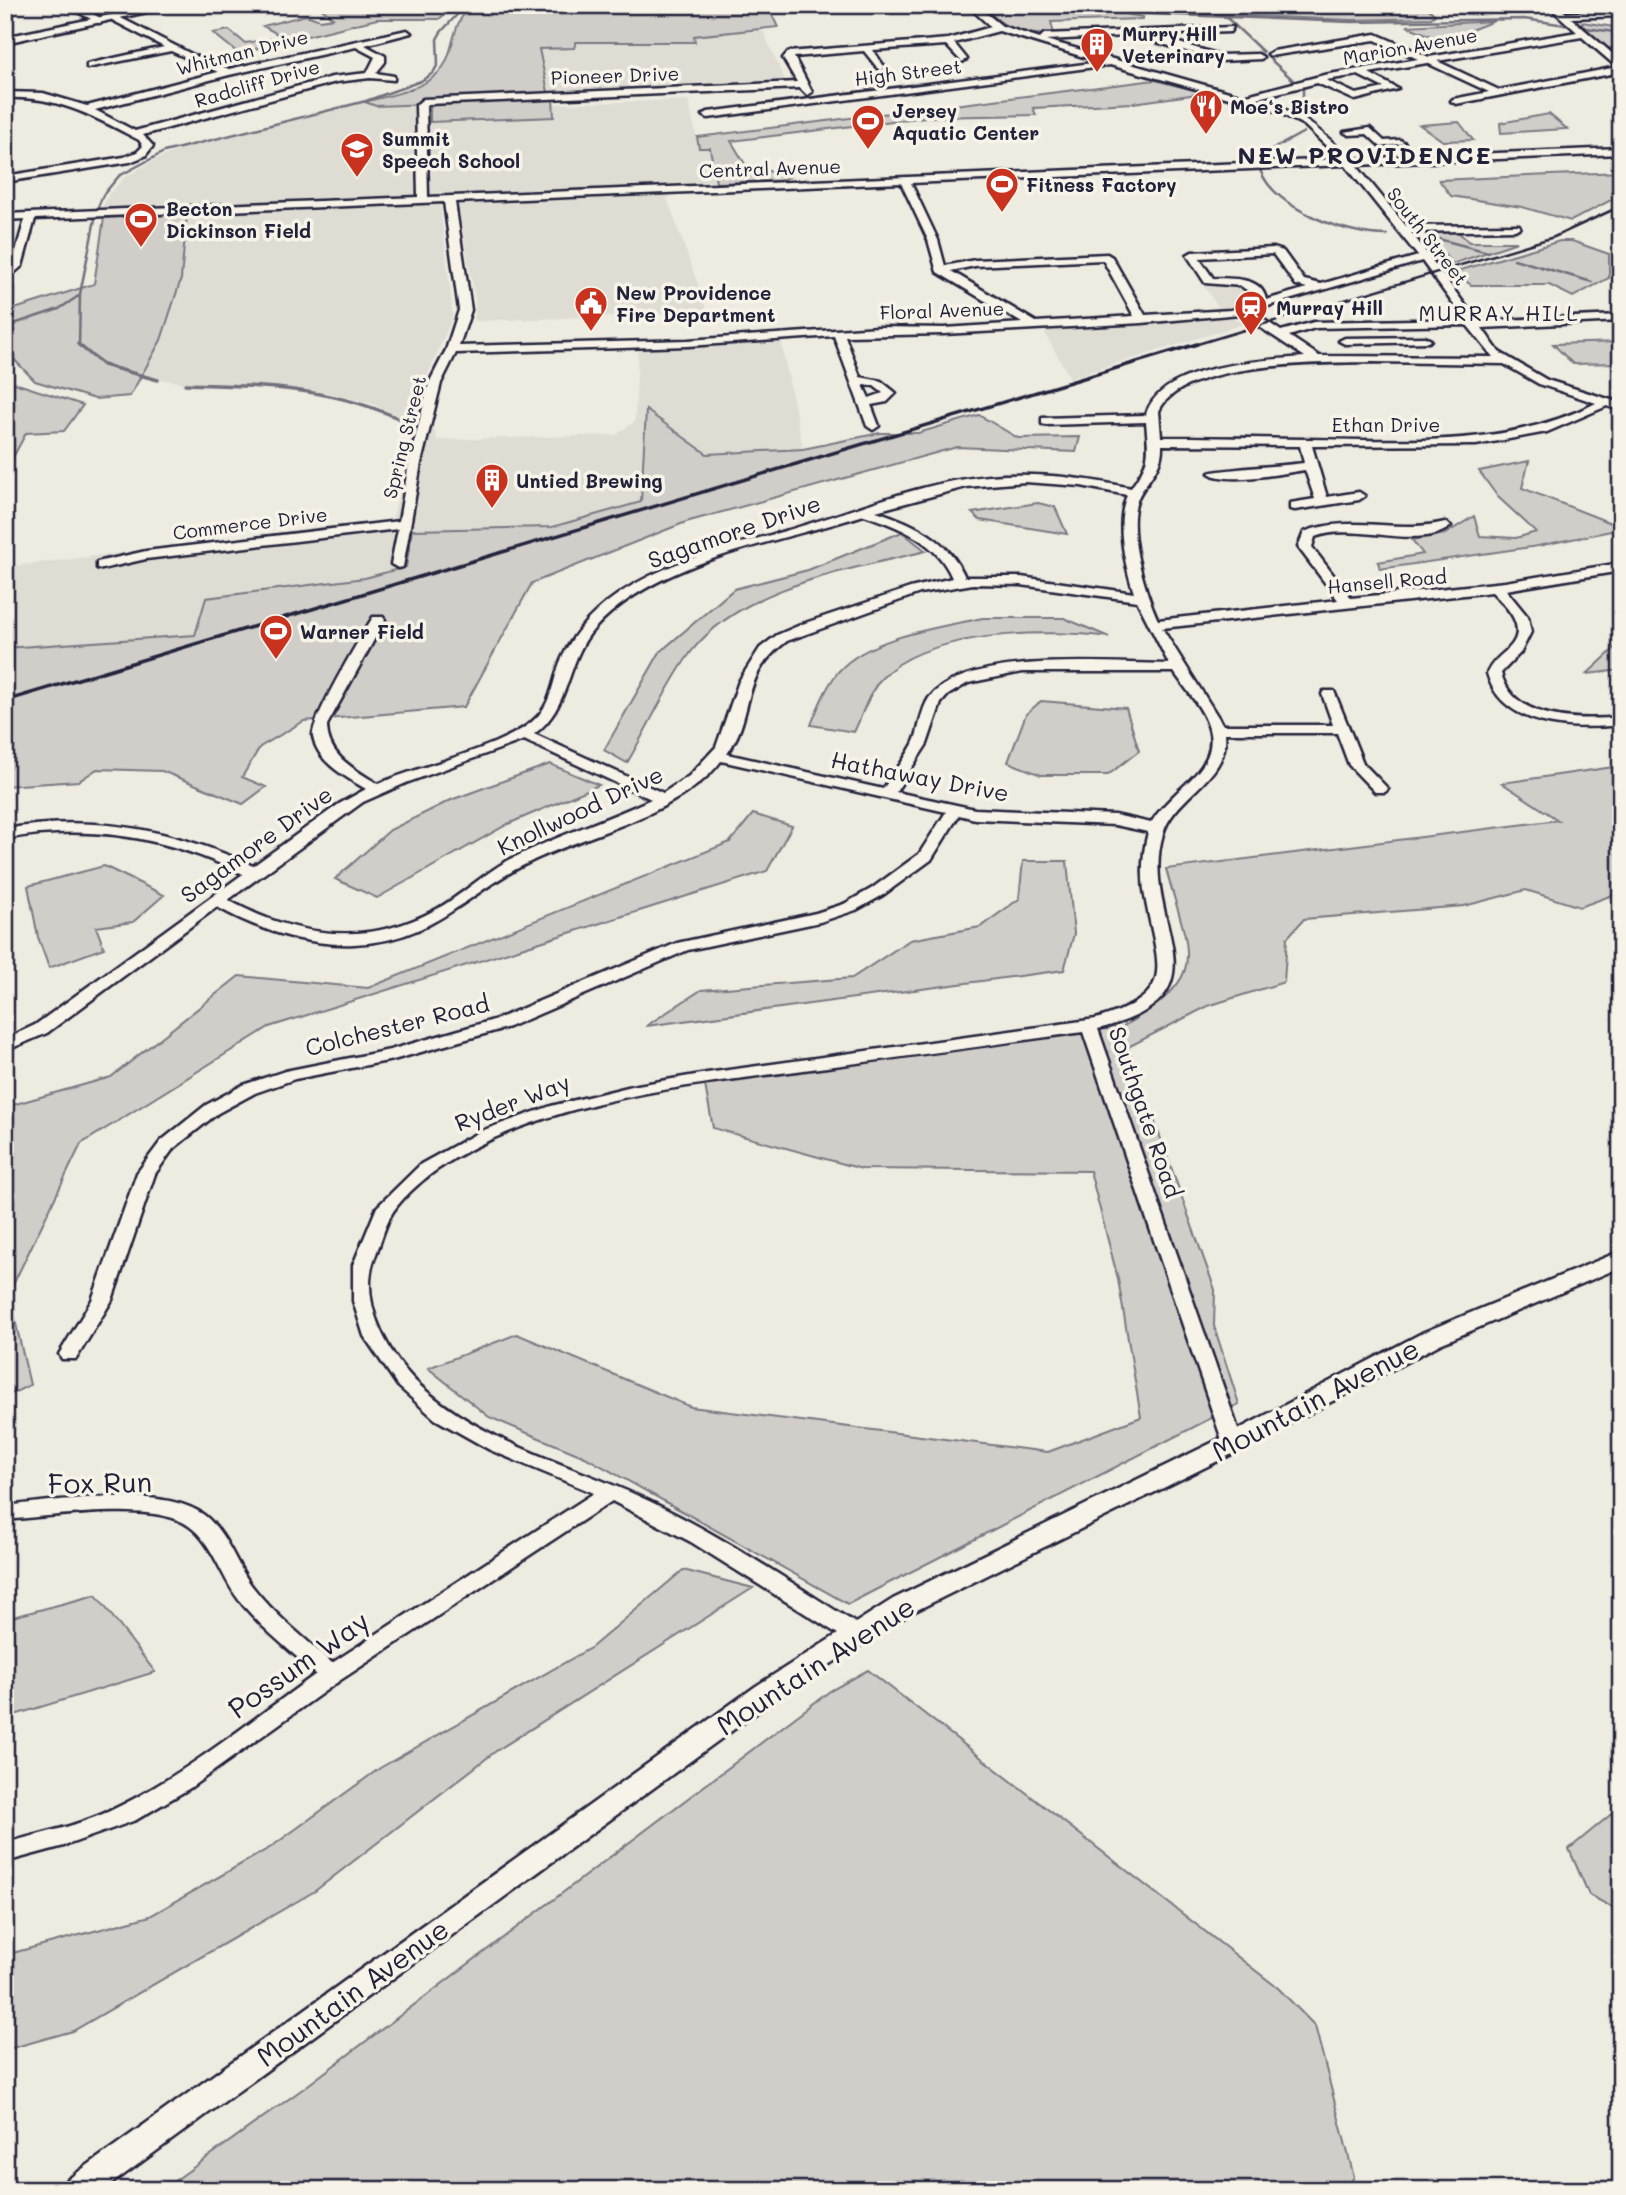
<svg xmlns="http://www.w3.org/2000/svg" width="1626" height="2195" font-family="Mali,sans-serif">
<rect width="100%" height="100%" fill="#eeebe1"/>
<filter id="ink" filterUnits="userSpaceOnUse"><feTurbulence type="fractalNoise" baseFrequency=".0143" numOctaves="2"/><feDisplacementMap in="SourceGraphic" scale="14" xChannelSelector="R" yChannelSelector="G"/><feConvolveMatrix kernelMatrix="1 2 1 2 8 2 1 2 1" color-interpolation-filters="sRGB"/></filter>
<g filter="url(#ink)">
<path fill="#dfdcd4" d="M762 29 786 82 548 91 539 49 574 48 576 42H695L693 36Z
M688 100 699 147H710L716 181 667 198 708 313 475 321V299L456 193 102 208 109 194 124 178 154 160 181 149 365 102 376 106 430 104 431 122 553 117V104Z
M440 203 453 316 423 386 437 440 616 435 635 421 638 349 781 341 803 449 707 454 646 411 641 502 552 527 412 530 406 567 195 635 5 648V567L392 520 411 450 408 423 373 404 324 392 192 384 140 376 161 340 181 279 187 214Z
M1238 284 1252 302 1220 310 1204 286Z
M1233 318 1247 323 1070 378 1042 328Z"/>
<path fill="#d1cdc9" stroke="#7a7882" stroke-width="2" d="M456 5 439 19H377L238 53 213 33 229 30 245 43 283 37 263 26 306 15 320 20 333 18 318 6Z
M474 5H767L778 27 694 36 695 42H576L574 48 539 49 548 92 553 97 554 117 430 122V104L376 106 365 102C390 95 427 90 443 67 456 48 450 21 474 5Z
M982 5H1072L1143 17 1142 19 1051 22 1054 34C1020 36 1005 30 982 5Z
M1098 5H1195L1222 10 1263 8V5L1428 8 1435 15 1431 18 1351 20 1171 13Z
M1494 21 1443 41 1407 26Z
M1582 22 1621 28V48H1606L1584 29Z
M1155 80 1205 93 1133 103 1033 108 1036 115 925 117 731 141 745 164 789 177 780 181 716 183 710 148H699L697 137Z
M1549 114 1567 129 1501 133 1500 123Z
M1459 122 1473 140 1443 141 1420 125Z
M1621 172V195L1571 221 1522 207 1451 196 1439 180Z
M187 214 181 279 161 340 130 396 95 399 35 381 5 350V312L94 284 104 218Z
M1455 229 1469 242H1517L1452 264 1424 231Z
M1560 241H1572L1609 254V278L1573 297 1549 285H1471L1454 272Z
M1621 342V363L1573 364 1553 344Z
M5 380 83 405 64 431 26 433 10 463H5Z
M646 410 707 454 803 449 880 433H918L979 415 1018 438 1080 437 1076 452 957 447 686 522 532 583 464 707 304 721 260 747 242 777 266 787 243 804 162 771 97 769 79 781 5 786V648L195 635 206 598 365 578 406 567 412 530 552 527 641 502Z
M1529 461 1522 488 1621 527V529L1538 546 1380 569 1378 562 1423 554 1412 540 1445 534 1474 516 1480 536 1516 538 1536 532 1498 497 1479 471Z
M1038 503 1055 507 1067 534 980 520 972 513Z
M902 532 926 551C849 570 742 586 691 652 667 684 648 728 627 763L604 750 660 652 734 589 808 570Z
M983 618H1064L1109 637C1049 629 925 630 881 679 869 692 862 716 854 732L811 725C818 707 826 687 838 672 868 637 939 627 983 618Z
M1621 626V670L1587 674 1615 648Z
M1041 701 1126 708 1139 751 1108 775H1041L1008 762 1026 714Z
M550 764 599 785 508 824 377 898 335 879 390 830 451 800Z
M1621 766V892L1580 907 1526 890 1464 906 1304 919 1287 938 1284 982 1208 1006 1128 1047 1215 1290 1214 1326 1239 1404 848 1604 585 1457 489 1417 428 1368 517 1334 691 1407 1048 1452 1141 1417 1118 1279 1090 1171 862 1169 713 1128 704 1080 1122 1027C1212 974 1190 958 1166 869L1558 820 1502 783Z
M753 814 792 826 767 871 269 1027 81 1144 9 1293 30 1385 5 1397V1107L111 1077 239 976 368 988 730 842Z
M1023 861H1067L1074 934 1064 970 646 1026 701 990 852 978 910 940 980 927 1019 899Z
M104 866 164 895 133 922 96 927 104 948 49 968 38 937 28 886Z
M683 1570 753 1588 496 1751 315 1891 73 2031 5 2050V1955L150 1916 271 1847 380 1768 592 1647Z
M96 1595 155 1672 5 1718V1619Z
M868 1670 1278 1988 1315 2026 1354 2177 1346 2190H162L304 2088 830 1691Z
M1621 1806V1912L1589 1895 1569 1849Z"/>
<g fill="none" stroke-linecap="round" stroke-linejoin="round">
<path stroke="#716f7b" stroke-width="2.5" d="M1088 5 1152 14 1352 22 1524 19 1621 33
M1226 17 1263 52
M1270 59 1293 80
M1303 89V111
M1261 160 1264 154 1304 132
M1260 170C1276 210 1347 235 1387 235
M98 207 103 195 119 176 164 152 366 101 421 81 433 73 438 64 437 39 441 32 466 5
M1427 236 1488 252
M1514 259 1592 282
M5 327 59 309 80 295
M79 346 80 294 95 219"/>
<path stroke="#716f7b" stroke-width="3.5" d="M78 344 103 365 158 380
M185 384C263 386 337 387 408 423"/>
<defs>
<path id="minor" d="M64 5H76L106 21 99 23Z
M967 5H976L1002 26 1040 38 1044 34 1233 27 1230 32 1152 35 1220 55 1258 54 1263 57 1261 59 1220 61 1146 39V35L1046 40 1243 96 1324 75 1418 59 1375 40 1270 56 1268 54 1273 51 1376 34 1429 57 1577 32 1547 5H1557L1566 13 1621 10V16L1571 18 1621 61V72L1456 104 1451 101 1453 99 1489 92 1427 63 1369 73 1398 89 1355 100 1317 83 1254 99C1303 113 1314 125 1351 159L1621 148V154L1356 165 1406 226 1519 225 1520 227 1515 230 1411 232 1477 321 1621 315V321L1482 328 1499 352 1547 380 1621 403V411L1607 406 1547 432 1476 445 1312 446 1327 497 1359 492 1365 496 1359 500 1295 510 1290 509V503L1315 499 1305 470C1284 473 1225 485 1209 473 1213 470 1290 465 1304 463L1300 446 1162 445C1163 468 1147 479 1138 498 1125 528 1145 592 1158 620L1338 600 1298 547 1304 532C1351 514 1398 534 1445 522L1451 526C1420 552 1355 521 1315 537L1312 547 1351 598 1505 582 1621 563V571L1506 590 1528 617 1531 632 1521 652 1501 673C1513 721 1580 721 1621 717V725C1574 730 1501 728 1487 673 1492 662 1500 656 1509 648 1529 628 1507 607 1492 592L1162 628 1223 725H1333L1322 694 1324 691H1334L1363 763 1388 789 1385 792H1375L1349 765 1337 733H1225C1230 779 1174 795 1163 834 1137 921 1237 994 1098 1029L1243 1443 1240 1448H1226L1223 1443 1083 1032C997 1044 912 1056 827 1067 702 1084 541 1097 435 1171 421 1181 398 1201 390 1217 384 1229 380 1244 375 1257 357 1303 391 1361 425 1390 490 1446 574 1465 649 1501 725 1537 794 1585 865 1629L868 1635 865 1641 857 1643 849 1641 691 1542 612 1501 339 1681 190 1788 136 1820 64 1846 5 1862V1843C44 1833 86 1824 122 1805 191 1770 253 1719 316 1674 290 1650 261 1628 239 1600 221 1577 213 1543 189 1526 154 1500 49 1517 5 1520V1506C56 1501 162 1484 204 1515 227 1533 235 1563 252 1586 274 1615 305 1638 332 1663L594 1493 490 1450 435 1419 398 1386 364 1336 353 1301V1265L377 1207 421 1164 481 1131 551 1106 632 1086 707 1073 1096 1019C1177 994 1159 970 1146 902 1141 879 1142 855 1148 832L1115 825 975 819 959 815 931 860 883 895 856 910 820 922 688 950 509 1027 393 1060 295 1079 255 1093 218 1113 173 1149 155 1174 112 1300 76 1359H62L59 1354 92 1300 137 1173 161 1141 206 1105 243 1085 285 1071 390 1050 497 1019 677 943 816 913 844 904 871 889 919 854 946 812 721 761C680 815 589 833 530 862 465 893 436 941 354 944 306 946 259 930 217 907L47 1033 5 1051V1039L35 1025 243 874C167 837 89 823 5 839V829C91 814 174 829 253 866L339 804 366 789C346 777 318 763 313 737 310 721 361 636 373 617H383L385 620 327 725C327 756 354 769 378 784 420 765 510 747 538 716 550 703 553 684 558 668 569 637 591 613 617 595 667 561 728 547 785 531 852 512 919 482 989 476 1037 472 1085 478 1131 488 1151 460 1149 455 1146 422L1046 425 1042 424V418L1146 415C1159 365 1264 360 1305 357L1240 314 1142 323 944 334 845 336 860 377 881 381 896 393 887 402 871 405 879 426 873 430 867 426 834 336 688 346 456 353 441 383 421 463 403 567 398 568 391 564 398 529 146 559 102 569 97 568V562L146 551 399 521 409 463 429 383 446 350 459 310 444 202 35 219 22 266 5 281V272L12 265 25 219 5 220V214L418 197 416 105 423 99 797 82 783 58 788 52 948 39 991 27ZM999 31 1100 62 708 112 703 115 708 118 1110 65 1276 111 1304 125 1340 159 428 197 426 106 428 104 800 88 807 95 812 92 794 57 864 51 880 71 885 68 873 50 946 45 962 62 967 59 954 43ZM1582 37 1617 67 1499 90 1437 61ZM1358 75 1384 88 1356 94 1326 80ZM1345 165 1418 256 1321 284 1304 280 1283 251 1274 248 1192 252 1187 255 1205 283 1241 286 1255 296V303L1231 310 1145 315 1112 257 1107 254 975 260 945 266 938 240 911 183ZM901 183 928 240 937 272 1022 323 944 328 879 327 688 340 459 346 471 310 455 202ZM1273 254 1296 285 1307 288 1266 300C1262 276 1231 279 1213 278L1199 258ZM1103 260 1134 316 1036 322 951 271 975 266ZM1422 261 1464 319 1314 322 1281 331 1251 311ZM1467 325 1493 357 1319 356 1289 336 1315 328ZM1373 362 1504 364 1539 384 1596 403C1505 449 1403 440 1304 439 1256 438 1208 437 1161 437L1159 411C1181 361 1325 363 1373 362ZM863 385 874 386 883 393 869 398ZM1025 482 1081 486 1127 495C1115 523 1125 565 1134 593L1021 577H965C949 539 913 523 876 511L966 487ZM864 515C899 527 937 541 952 578L910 588 805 623 777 635 760 648 739 681 716 747 689 776 663 793 534 734C571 708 566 660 594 629 655 560 780 542 864 515ZM973 584 1021 585 1137 601 1169 664C1111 664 967 650 929 698 920 711 920 730 913 744 905 759 893 774 883 789L727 754C757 712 737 678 787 641L920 593ZM1022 672H1174C1199 708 1232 738 1192 778 1177 793 1162 805 1151 823L1115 815 975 809 896 792 927 744 941 703 948 695 968 683ZM524 740 651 799C605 821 555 836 509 860 483 874 461 896 435 910 366 948 294 936 228 900L363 802 406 783Z
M115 15 201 59 229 69 407 30 411 33 365 45 385 56V62L376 73 394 76V80L370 78 336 82 143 135 153 146 145 156 130 162 5 182V176L124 157 137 152 143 146 139 140C95 117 56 95 5 98V92L43 93 87 106 218 72 171 51 87 68V64L164 47 112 20ZM356 47 375 57 367 73 332 77 135 131 95 110 229 75Z
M1370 128 1384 141 1400 140 1405 143 1381 147 1367 134 1349 135 1344 132Z
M1425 337 1431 340 1429 342 1345 344 1339 341 1345 338Z"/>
<path id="major" d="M158 5H179L5 43V37Z
M1621 1251V1267L1440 1344 1242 1449 911 1613 774 1700 103 2190H62L67 2180 756 1686 893 1599 1224 1437 1424 1332Z"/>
</defs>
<use href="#minor" stroke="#22223b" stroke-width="5"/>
<use href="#major" stroke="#22223b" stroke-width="5"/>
<use href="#minor" fill="#f7f3e8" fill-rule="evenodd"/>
<use href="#major" fill="#f7f3e8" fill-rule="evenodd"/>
<path stroke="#22223b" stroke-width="2.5" d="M1191 346 1554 237 1621 206"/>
<path stroke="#22223b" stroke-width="3.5" d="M5 701 1197 344"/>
</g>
</g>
<defs>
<symbol id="building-pin" viewBox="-11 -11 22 30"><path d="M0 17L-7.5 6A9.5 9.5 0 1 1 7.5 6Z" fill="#c8321e" stroke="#f7f3e8"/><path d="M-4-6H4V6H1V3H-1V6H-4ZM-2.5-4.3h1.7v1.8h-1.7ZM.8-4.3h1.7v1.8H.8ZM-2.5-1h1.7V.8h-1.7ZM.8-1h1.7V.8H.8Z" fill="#fff"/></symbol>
<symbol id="restaurant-pin" viewBox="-11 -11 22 30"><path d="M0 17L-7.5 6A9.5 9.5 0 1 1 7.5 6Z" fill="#c8321e" stroke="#f7f3e8"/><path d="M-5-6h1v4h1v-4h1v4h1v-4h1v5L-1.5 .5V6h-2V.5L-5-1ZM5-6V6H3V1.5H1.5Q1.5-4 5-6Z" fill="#fff"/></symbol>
<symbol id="stadium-pin" viewBox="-11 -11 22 30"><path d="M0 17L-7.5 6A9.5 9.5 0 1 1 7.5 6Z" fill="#c8321e" stroke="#f7f3e8"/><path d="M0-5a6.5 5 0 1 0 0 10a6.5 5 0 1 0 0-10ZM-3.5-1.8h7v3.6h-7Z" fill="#fff"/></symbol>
<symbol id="school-pin" viewBox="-11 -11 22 30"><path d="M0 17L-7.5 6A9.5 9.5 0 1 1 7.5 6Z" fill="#c8321e" stroke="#f7f3e8"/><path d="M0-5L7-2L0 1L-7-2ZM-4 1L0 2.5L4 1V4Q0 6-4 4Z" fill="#fff"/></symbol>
<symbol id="civic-pin" viewBox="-11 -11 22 30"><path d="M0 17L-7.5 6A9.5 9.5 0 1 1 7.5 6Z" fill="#c8321e" stroke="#f7f3e8"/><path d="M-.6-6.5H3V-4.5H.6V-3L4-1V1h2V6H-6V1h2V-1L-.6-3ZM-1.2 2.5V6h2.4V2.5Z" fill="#fff"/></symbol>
<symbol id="station-pin" viewBox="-11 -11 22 30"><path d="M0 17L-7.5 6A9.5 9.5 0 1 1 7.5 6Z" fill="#c8321e" stroke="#f7f3e8"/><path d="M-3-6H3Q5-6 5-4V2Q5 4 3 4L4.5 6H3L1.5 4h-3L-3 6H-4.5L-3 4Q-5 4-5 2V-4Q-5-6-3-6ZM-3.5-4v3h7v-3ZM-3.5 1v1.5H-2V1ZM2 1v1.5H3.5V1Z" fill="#fff"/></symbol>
</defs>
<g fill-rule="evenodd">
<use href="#building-pin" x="1078" y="25" width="38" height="52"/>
<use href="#restaurant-pin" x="1187" y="87" width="38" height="52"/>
<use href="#stadium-pin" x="849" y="102" width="38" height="52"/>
<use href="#school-pin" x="338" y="130" width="38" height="52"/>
<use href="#stadium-pin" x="983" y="165" width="38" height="52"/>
<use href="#stadium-pin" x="122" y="200" width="38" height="52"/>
<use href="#civic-pin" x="572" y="284" width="38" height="52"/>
<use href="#station-pin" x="1232" y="288" width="38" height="52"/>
<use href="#building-pin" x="473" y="461" width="38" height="52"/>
<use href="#stadium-pin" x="257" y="612" width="38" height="52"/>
</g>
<g text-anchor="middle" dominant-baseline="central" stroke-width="7" stroke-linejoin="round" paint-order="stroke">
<g font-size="19" font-weight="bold" fill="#22223b" stroke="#f7f3e8" text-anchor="start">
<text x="1122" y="33">Murry Hill<tspan x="1122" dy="22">Veterinary</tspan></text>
<text x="1230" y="106">Moe‘s Bistro</text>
<text x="892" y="110">Jersey<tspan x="892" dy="22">Aquatic Center</tspan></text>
<text x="382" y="138">Summit<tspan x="382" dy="22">Speech School</tspan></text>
<text x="1026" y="184">Fitness Factory</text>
<text x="166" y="208">Becton<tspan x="166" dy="22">Dickinson Field</tspan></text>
<text x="616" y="292">New Providence<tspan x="616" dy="22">Fire Department</tspan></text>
<text x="1276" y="307">Murray Hill</text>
<text x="516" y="480">Untied Brewing</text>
<text x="300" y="631">Warner Field</text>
</g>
<g font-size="19" fill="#22223b" stroke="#f7f3e8">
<text transform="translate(1410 46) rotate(-10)">Marion Avenue</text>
<text transform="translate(242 52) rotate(-14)">Whitman Drive</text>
<text transform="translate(908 72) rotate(-7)">High Street</text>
<text transform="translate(615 75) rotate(-2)">Pioneer Drive</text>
<text transform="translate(257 83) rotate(-16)">Radcliff Drive</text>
<text transform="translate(770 168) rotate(-2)">Central Avenue</text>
<text transform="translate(1428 236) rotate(52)">South Street</text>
<text transform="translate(942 310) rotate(-2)">Floral Avenue</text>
<text x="1386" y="424">Ethan Drive</text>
<text transform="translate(404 437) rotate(-76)">Spring Street</text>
<text transform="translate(250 523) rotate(-7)">Commerce Drive</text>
<text transform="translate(1387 581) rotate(-5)">Hansell Road</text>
</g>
<g font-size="21" letter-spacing="2" fill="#22223b" stroke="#f7f3e8">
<text x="1499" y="312">MURRAY HILL</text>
</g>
<g font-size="23" fill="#22223b" stroke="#f7f3e8">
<text transform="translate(734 531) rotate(-19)">Sagamore Drive</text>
<text transform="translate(920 776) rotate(11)">Hathaway Drive</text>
<text transform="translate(580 810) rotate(-25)">Knollwood Drive</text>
<text transform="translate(256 844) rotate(-36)">Sagamore Drive</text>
<text transform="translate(397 1025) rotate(-14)">Colchester Road</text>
<text transform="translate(512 1102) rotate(-21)">Ryder Way</text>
<text transform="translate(1146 1112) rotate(71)">Southgate Road</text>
</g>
<g font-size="24" font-weight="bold" letter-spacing="2" fill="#22223b" stroke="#f7f3e8">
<text x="1365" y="154">NEW PROVIDENCE</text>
</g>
<g font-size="28" fill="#22223b" stroke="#f7f3e8">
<text transform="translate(1315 1399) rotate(-28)">Mountain Avenue</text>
<text transform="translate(100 1482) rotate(-1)">Fox Run</text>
<text transform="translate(298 1664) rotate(-35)">Possum Way</text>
<text transform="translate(815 1665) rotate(-33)">Mountain Avenue</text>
<text transform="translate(352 1992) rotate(-36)">Mountain Avenue</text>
</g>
</g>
<rect width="1626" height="2195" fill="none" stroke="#f7f3e8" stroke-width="28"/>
<rect x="14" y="14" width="1598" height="2167" fill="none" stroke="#22223b" stroke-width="2.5" filter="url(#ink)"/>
</svg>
